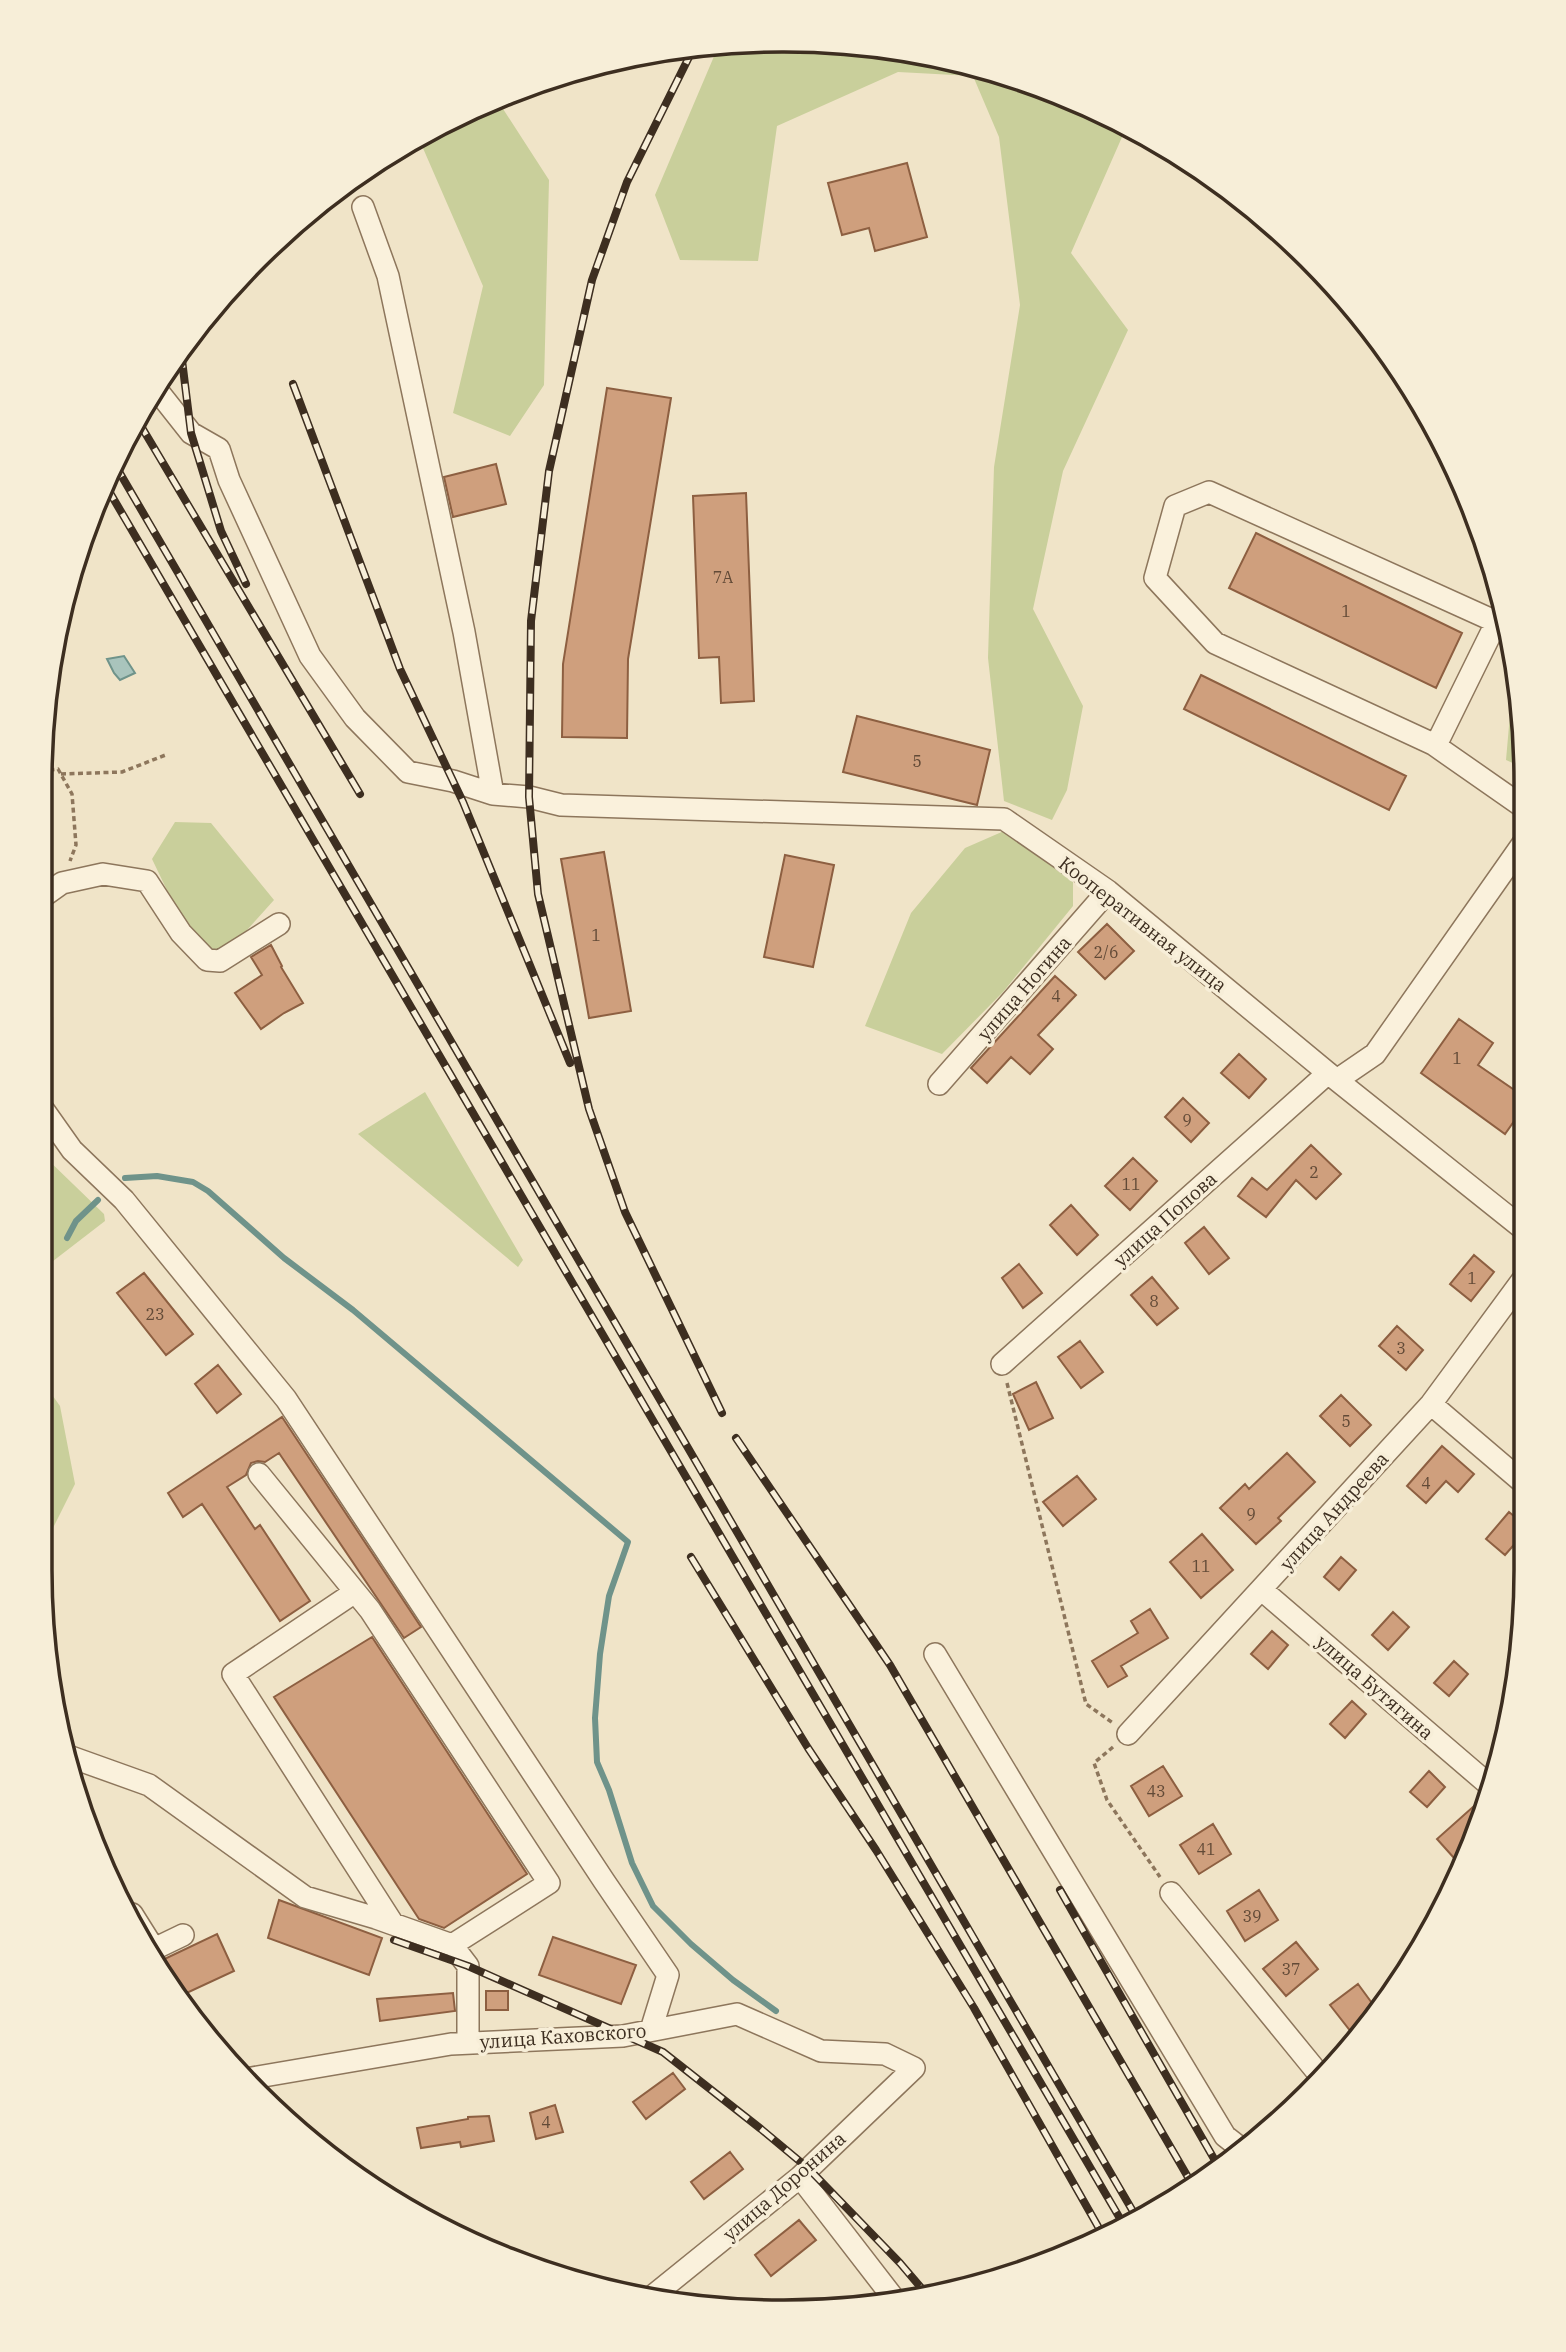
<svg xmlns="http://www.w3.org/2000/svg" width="1566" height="2352" font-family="'IBM Plex Serif',serif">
<rect width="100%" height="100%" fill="#f0e4c8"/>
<path fill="#c9cf9b" d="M783 40 928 54 1067 97 1126 128 1071 253 1128 330 1063 471 1033 609 1083 706 1067 790 1052 820 1004 801 988 658 994 467 1020 305 999 137 973 76 898 72 777 126 758 261 680 260 655 195 718 47Z
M496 98 549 180 544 385 510 436 453 413 483 286 419 139Z
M1514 669 1524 768 1506 760Z
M175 822 211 823 274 900 239 939 212 953 176 909 152 859Z
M1004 831 1073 882V906L1003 992 942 1054 865 1026 911 913 965 848Z
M425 1092 523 1260 518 1267 358 1134Z
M43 1155 104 1214 105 1221 44 1268Z
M45 1385 60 1406 75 1484 46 1542Z"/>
<path fill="#a9c4bc" stroke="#6f938a" stroke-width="2" d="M124 656 135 673 120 680 114 673 107 659Z"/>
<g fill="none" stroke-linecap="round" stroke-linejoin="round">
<path stroke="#6f938a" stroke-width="6" d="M125 1178 157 1176 193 1182 208 1191 284 1258 353 1310 628 1542 609 1596 600 1654 595 1718 597 1762 609 1790 632 1863 653 1906 691 1944 733 1980 776 2011
M67 1238 76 1221 98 1200"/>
</g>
<path fill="#cf9f7d" stroke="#8d5f41" stroke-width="2" d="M907 163 927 237 875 251 869 228 842 235 828 183Z
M607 388 671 398 628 659 627 738 562 737 563 664Z
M496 464 506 504 453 517 444 477Z
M746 493 754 701 721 703 719 657 699 658 693 496Z
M1256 533 1462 633 1436 688 1229 588Z
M1201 675 1406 776 1389 810 1184 709Z
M857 716 990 750 977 805 843 772Z
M604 852 631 1011 589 1018 561 859Z
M785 855 834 865 813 967 764 957Z
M1107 924 1134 951 1105 979 1078 952Z
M271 945 282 966 281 967 303 1003 284 1013 261 1029 235 993 262 975 251 957Z
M1055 976 1076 995 1038 1035 1053 1049 1030 1074 1011 1057 987 1083 971 1068Z
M1459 1019 1493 1043 1478 1065 1526 1098V1104L1505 1134 1421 1073Z
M1239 1054 1266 1079 1249 1098 1221 1073Z
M1183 1098 1209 1123 1191 1142 1165 1117Z
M1311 1145 1341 1174 1316 1199 1296 1180 1266 1217 1238 1196 1252 1178 1267 1190Z
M1133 1158 1157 1181 1130 1210 1105 1186Z
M1071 1205 1098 1235 1077 1255 1050 1225Z
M1204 1227 1229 1258 1209 1274 1185 1243Z
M1474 1255 1494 1272 1471 1301 1450 1284Z
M1019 1264 1042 1293 1023 1308 1002 1278Z
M144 1273 193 1334 166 1355 117 1293Z
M1152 1277 1178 1308 1157 1325 1131 1295Z
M1397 1326 1423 1350 1406 1370 1379 1346Z
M1080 1341 1103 1372 1081 1388 1058 1357Z
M218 1365 241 1394 217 1413 195 1384Z
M1036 1382 1053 1418 1029 1430 1013 1394Z
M1341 1395 1371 1425 1350 1446 1320 1416Z
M282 1417 421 1627 404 1638 279 1453 265 1462 258 1461 251 1463 246 1475 227 1487 255 1529 260 1525 310 1601 280 1621 202 1504 183 1517 168 1493Z
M1442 1446 1474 1474 1458 1492 1446 1481 1426 1503 1407 1486Z
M1287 1453 1315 1482 1278 1518 1281 1521 1256 1544 1220 1508 1245 1484 1249 1489Z
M1077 1476 1096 1499 1063 1526 1043 1502Z
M1509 1512 1526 1526V1531L1505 1555 1486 1539Z
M1202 1534 1233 1570 1201 1598 1170 1562Z
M1341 1557 1356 1570 1339 1590 1324 1577Z
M1150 1609 1168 1638 1121 1666 1127 1676 1108 1687 1092 1661 1138 1633 1131 1621Z
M1393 1612 1409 1627 1388 1650 1372 1635Z
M1272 1631 1288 1645 1268 1669 1251 1654Z
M372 1637 527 1874 444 1928 419 1919 274 1697Z
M1454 1661 1468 1674 1449 1696 1434 1683Z
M1352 1701 1366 1714 1345 1738 1330 1724Z
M1163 1766 1182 1796 1149 1816 1131 1786Z
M1429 1771 1445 1787 1427 1807 1410 1792Z
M1483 1798 1466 1847 1454 1858 1437 1839Z
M1213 1824 1231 1854 1199 1874 1180 1845Z
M1259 1890 1278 1920 1245 1941 1227 1911Z
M279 1900 382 1938 369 1975 268 1938Z
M217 1934 234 1971 178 1997 166 1982 156 1963Z
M553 1937 636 1965 621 2004 539 1975Z
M1296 1942 1318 1969 1286 1996 1263 1969Z
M1358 1984 1377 2010 1355 2037 1330 2005Z
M486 1991H508V2010H486Z
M453 1993 455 2011 380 2021 377 1999Z
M673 2073 685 2089 646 2119 633 2102Z
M555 2105 563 2132 536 2139 530 2113Z
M489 2116 494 2141 461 2147 460 2142 421 2148 417 2128 468 2119V2117Z
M730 2152 743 2169 704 2199 691 2182Z
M799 2220 816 2240 771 2276 755 2255Z"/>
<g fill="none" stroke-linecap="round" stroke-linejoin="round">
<defs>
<path id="minor" d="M363 207 388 276 464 632 493 794
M157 390 191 433 219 449 229 480 310 656 355 718 408 772 453 781 493 794 529 797 561 805 1004 819 1108 891 1328 1073 1526 1231
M1505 615 1492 620 1209 492 1175 506 1155 578 1215 643 1433 744 1526 809
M1436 745 1499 617
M41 898 62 883 103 874 147 881 181 933 207 960 220 961 279 924
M1337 1080 1375 1054 1526 839
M939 1084 1108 891
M43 1109 72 1150 124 1200 286 1399 604 1881 668 1975 651 2030
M1002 1364 1328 1073
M1431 1404 1526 1485
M259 1474 370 1610 549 1883 452 1945
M1262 1590 1488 1784
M355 1592 233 1674 393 1924
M935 1654 1225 2136 1239 2147
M1128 1734 1431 1404 1526 1275
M68 1756 149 1785 305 1897 376 1918 452 1945 468 1966V2043
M1171 1893 1322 2078
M132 1914 154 1949 183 1935
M246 2079 451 2044 623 2036 737 2014 821 2051 885 2054 914 2068 800 2177 649 2299
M800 2177 895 2300"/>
</defs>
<use href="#minor" stroke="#8d765c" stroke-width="24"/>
<path stroke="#8d765c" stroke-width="3.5" stroke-dasharray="5 3.5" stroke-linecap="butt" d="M41 771 58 769 72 794 76 845 70 861
M61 774 122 772 168 754
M1007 1383 1086 1704 1113 1723
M1113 1747 1094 1763 1107 1800 1160 1877"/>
<use href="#minor" stroke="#faf1dc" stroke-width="21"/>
<defs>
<path id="rail" d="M693 49 627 182 592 280 549 471 531 621 529 797 538 894 589 1109 625 1212 722 1413
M181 352 191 433 221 531 246 584
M293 384 400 669 463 802 570 1063
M138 421 360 794
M114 463 1138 2220
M106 486 1125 2227
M736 1438 890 1665 1192 2184
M691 1557 808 1748 876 1850 974 2008 1104 2237
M1060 1890 1217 2164
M394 1940 468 1966 663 2052 761 2129 809 2169 900 2263 929 2297"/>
</defs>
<use href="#rail" stroke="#3d2e20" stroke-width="8"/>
<use href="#rail" stroke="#f7eed8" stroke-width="5" stroke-dasharray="16" stroke-linecap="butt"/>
</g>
<g text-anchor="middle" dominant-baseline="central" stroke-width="7" stroke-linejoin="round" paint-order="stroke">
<g font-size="16" fill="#624a37">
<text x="723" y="577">7А</text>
<text x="1346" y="611">1</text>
<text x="917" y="761">5</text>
<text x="596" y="935">1</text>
<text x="1106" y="952">2/6</text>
<text x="1056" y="996">4</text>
<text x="1457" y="1058">1</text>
<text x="1187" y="1120">9</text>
<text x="1314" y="1172">2</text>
<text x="1131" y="1184">11</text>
<text x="1472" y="1278">1</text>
<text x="1154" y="1301">8</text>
<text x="155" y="1314">23</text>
<text x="1401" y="1348">3</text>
<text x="1346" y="1421">5</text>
<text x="1426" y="1483">4</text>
<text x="1251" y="1514">9</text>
<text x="1201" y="1566">11</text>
<text x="1156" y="1791">43</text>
<text x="1206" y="1849">41</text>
<text x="1252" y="1916">39</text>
<text x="1291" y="1969">37</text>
<text x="546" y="2122">4</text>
</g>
<g font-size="19" fill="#3d2e20" stroke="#f7eed8">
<text transform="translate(1143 924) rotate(38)">Кооперативная улица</text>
<text transform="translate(1024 988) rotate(-49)">улица Ногина</text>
<text transform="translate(1165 1219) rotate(-42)">улица Попова</text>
<text transform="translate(1334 1511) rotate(-48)">улица Андреева</text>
<text transform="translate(1375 1687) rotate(41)">улица Бутягина</text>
<text transform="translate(563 2036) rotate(-4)">улица Каховского</text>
<text transform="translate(784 2186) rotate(-41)">улица Доронина</text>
</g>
</g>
<path d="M0 0H1566V2352H0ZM782 52H784A730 730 0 0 1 1514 782V1570A730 730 0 0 1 784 2300H782A730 730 0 0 1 52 1570V782A730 730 0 0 1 782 52Z" fill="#f7eed8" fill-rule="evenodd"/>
<path fill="none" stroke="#3d2e20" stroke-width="3.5" d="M782 52H784A730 730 0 0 1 1514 782V1570A730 730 0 0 1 784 2300H782A730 730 0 0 1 52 1570V782A730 730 0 0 1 782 52Z"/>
</svg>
